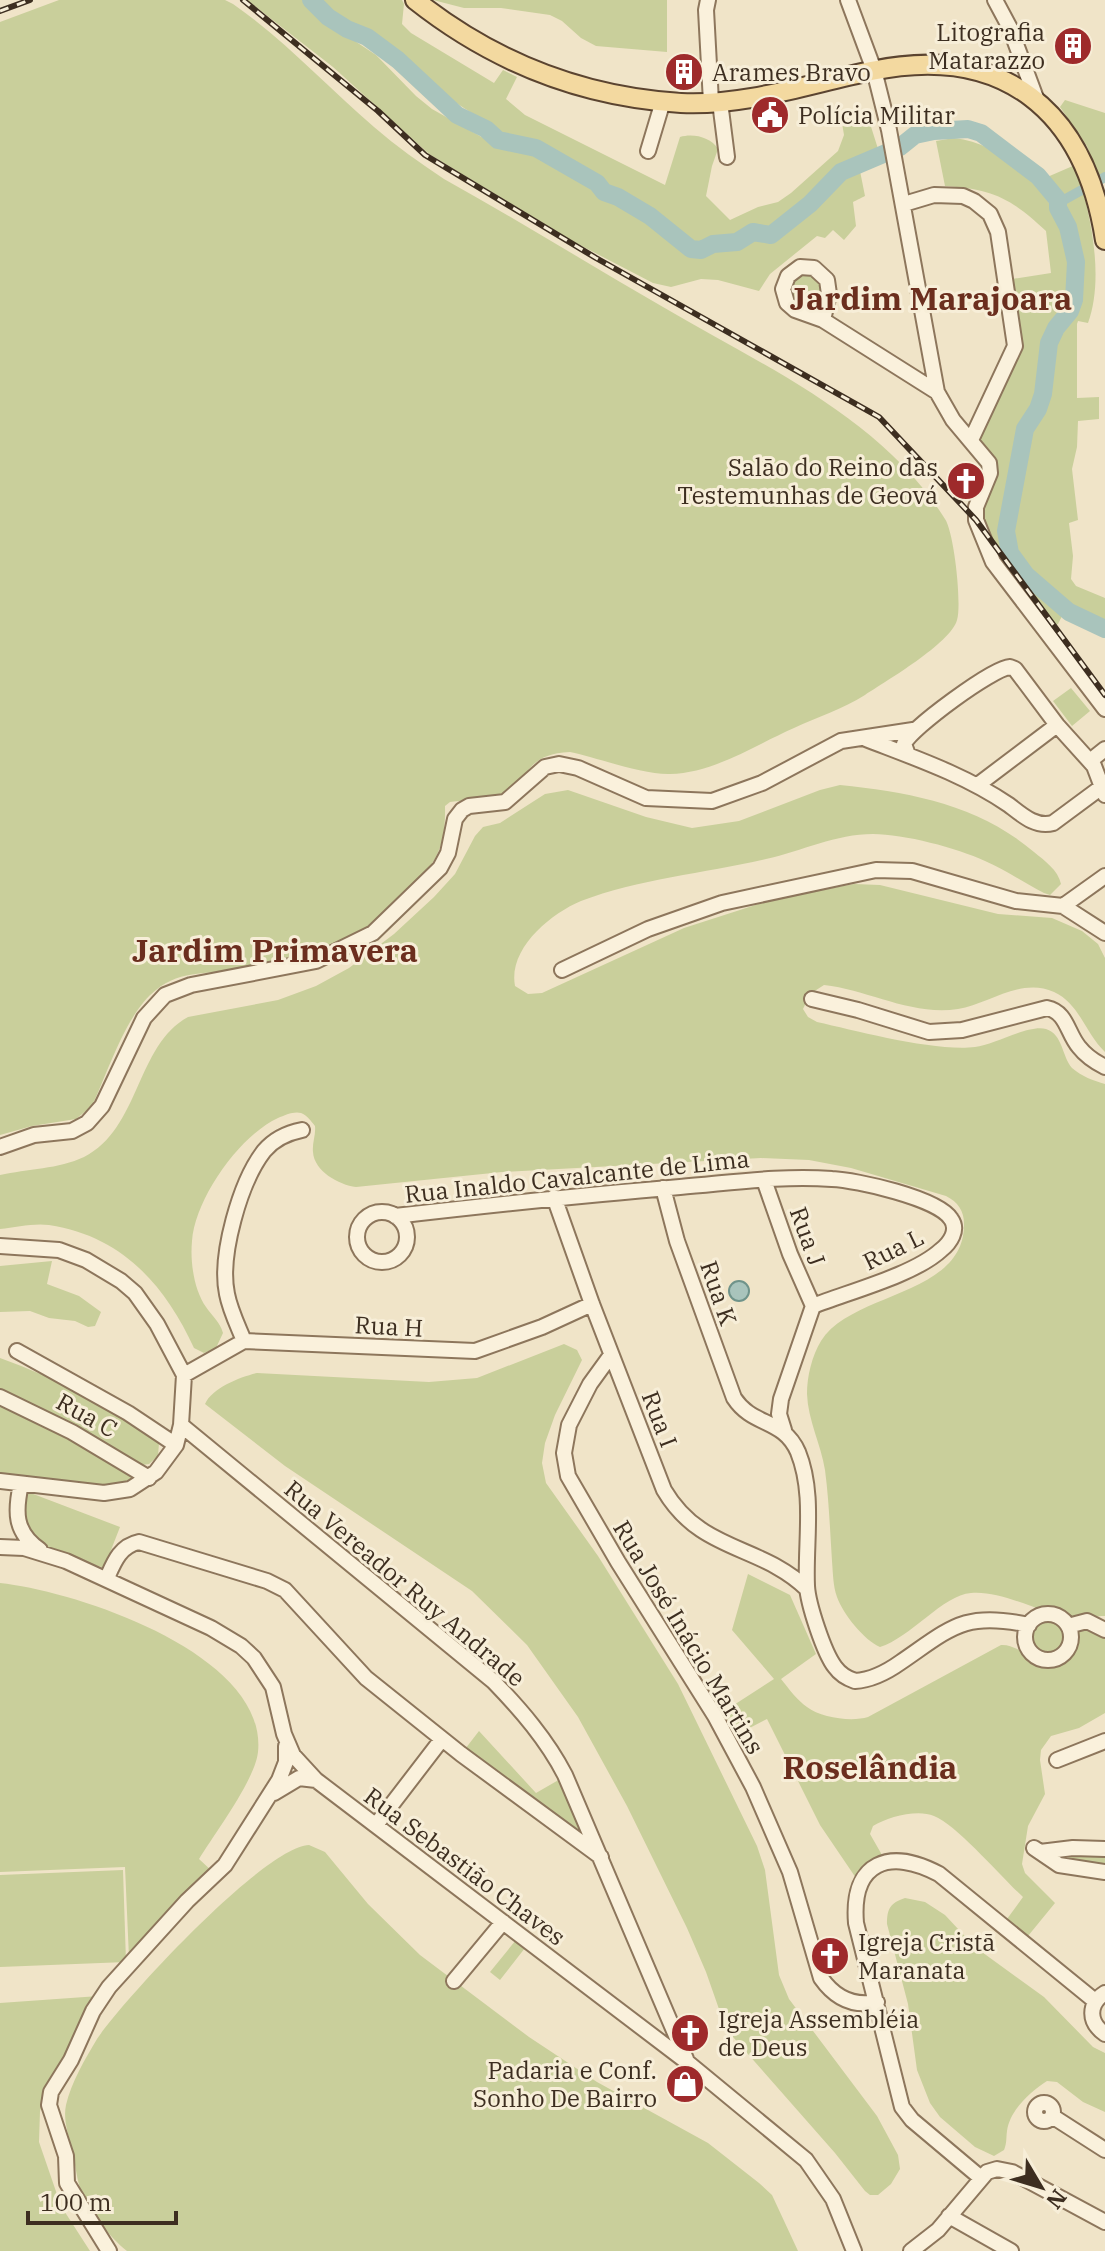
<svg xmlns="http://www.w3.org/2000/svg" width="1105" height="2251" font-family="'IBM Plex Serif',serif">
<rect width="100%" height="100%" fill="#f0e4c8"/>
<path fill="#c9cf9b" d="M59 0H225L233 4C286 41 325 85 374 127 396 146 420 163 444 179 518 220 590 265 663 307 763 366 881 417 945 519 954 532 962 604 957 620 951 643 886 681 865 695 843 709 817 717 794 728 755 745 714 773 670 774 644 775 598 758 570 752 524 754 532 779 501 794 487 801 465 800 450 802L445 806C446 850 435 865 404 895 382 917 360 936 332 950 315 958 263 967 243 970 213 974 181 969 156 990 126 1013 108 1072 92 1106L76 1119 32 1126 0 1135V22Z
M247 0H303L323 20 376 55 416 96 432 109 494 144 527 148 552 165 590 182 605 198 615 200 625 209 659 229 683 249 695 255H707L717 246H741L751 240 771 239 805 213 836 180 859 166 865 196 853 202 856 226 844 240 833 230 825 238 817 236 770 274 759 291 718 280 701 279 671 287 653 283 576 243 429 154 333 67Z
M319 0H402L404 4 402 24 411 33 494 83 503 70 517 77 506 99 525 115 665 185 680 137C693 133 711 137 718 149L712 166 706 196 730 220 758 207 778 202 791 193 838 151 844 135 842 123 867 114 879 152 834 173 794 215 781 225 752 229 742 238H713L699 245 679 235 668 220 588 174 526 141 502 137 487 123 444 95 380 38 332 14Z
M433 0H667V52L596 46 581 38 562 21 550 15 501 8H464Z
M1065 100 1105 113V179L1100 183 1087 146 1060 107Z
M954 138C984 141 1006 157 1027 177 1054 203 1068 230 1070 268 1071 280 1071 292 1067 304 1062 317 1049 326 1045 340 1041 354 1043 368 1041 382 1038 398 1028 412 1023 427 1014 452 1000 509 1002 534 1003 555 1020 578 1035 591 1045 599 1057 602 1063 614L1058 624 1048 629 1017 594 980 521 993 461 980 438 1017 355 1012 279 1051 273 1046 231C1011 198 992 189 945 186L936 141Z
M1075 165C1090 210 1105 277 1088 323L1078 321 1077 324V398L1099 397V419L1078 421 1077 447 1072 469 1078 520 1069 523 1073 556 1071 579 1076 586 1105 598V625C1084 618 1071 607 1054 593 1040 582 1025 571 1017 553 998 510 1032 435 1047 394 1053 376 1048 357 1054 340 1059 326 1070 316 1075 303 1090 261 1073 209 1045 178Z
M806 269 825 284 821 302 811 309 795 307 787 282Z
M1071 688 1090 711 1072 726 1053 701Z
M840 785C910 792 979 805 1034 852 1045 861 1058 870 1061 884L1050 895 1044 893C1024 883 1006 870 985 861 957 848 904 834 873 834 836 834 802 851 766 859 706 873 638 879 581 901 550 914 508 949 515 986L528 994 542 993 684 928 774 899 854 884 880 885 998 914 1052 918 1082 931 1098 944 1105 958V1052C1086 1034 1079 1003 1054 992 1021 977 989 1004 958 1009 911 1016 869 990 824 985L810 994 803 1009 808 1017 817 1022C857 1031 936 1052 975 1047 994 1045 1029 1024 1046 1029 1063 1034 1062 1057 1072 1068 1081 1076 1094 1081 1105 1084V1616C1094 1616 1078 1620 1068 1618 1040 1612 1000 1590 971 1593 943 1595 910 1638 880 1647 864 1640 843 1614 837 1597 833 1586 833 1573 832 1561 830 1531 829 1500 825 1470 821 1444 808 1421 807 1394 807 1376 812 1356 821 1341 851 1292 965 1296 964 1224 964 1211 958 1202 946 1196L851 1168 809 1160 761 1158 502 1172 356 1187C339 1185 314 1171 313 1152 312 1143 316 1135 315 1126 311 1121 307 1115 301 1113 294 1111 285 1115 278 1118 239 1136 195 1199 192 1241 190 1262 194 1290 206 1307 212 1316 220 1322 223 1333L216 1348 204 1353 194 1348C165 1285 122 1236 49 1225 34 1223 16 1227 0 1229V1175C27 1169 59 1169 84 1157 140 1129 136 1045 188 1017L278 1000 316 986 349 968 394 934 434 897 455 874 475 836 483 827 500 823 545 794 568 790 646 817 692 828 739 821 820 790Z
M52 1261 47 1284 79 1296 101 1312 95 1326 88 1327 75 1321 49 1318 30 1311 0 1312V1266Z
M564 1344 577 1350 582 1360 555 1415 545 1443 542 1463 546 1483 598 1556 678 1684 757 1846 765 1870 779 1975 789 1999 877 2116 898 2155 900 2169 891 2184 878 2195H870L865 2191 835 2153 726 2029 706 1972 687 1928 627 1806 578 1717 527 1645 472 1591 285 1466 205 1404C212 1388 240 1377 257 1373L429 1382 477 1378Z
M0 1358C57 1378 110 1407 159 1443L158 1456 149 1464 142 1465 82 1431 0 1392Z
M0 1402 17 1409 133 1475 134 1481 105 1491 0 1473Z
M28 1492 120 1527 104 1568C79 1559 33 1552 25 1523 22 1514 26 1501 28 1492Z
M748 1574 790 1595 816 1654 781 1679C789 1689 797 1700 807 1707 821 1718 852 1722 868 1717L1001 1645C1025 1643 1053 1687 1073 1647 1076 1641 1076 1635 1078 1629L1085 1628 1105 1636V1713L1079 1728 1051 1736 1041 1750 1040 1760 1045 1794 1028 1826 1022 1864 1025 1873 1055 1903 1028 1936 1007 1919 1023 1897C1002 1878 957 1825 934 1816 917 1809 888 1817 873 1826L870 1834 882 1855 866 1866 858 1881 820 1825 767 1719 736 1735 723 1712 774 1679 732 1630Z
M0 1583C76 1591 268 1654 258 1752 255 1780 215 1833 199 1859L213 1872 129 1958 125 1867 0 1872Z
M1030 1636a18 18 0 1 1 36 0a18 18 0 1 1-36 0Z
M479 1731 536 1793 562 1778 581 1830 578 1833 462 1753Z
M309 1845 325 1852 368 1904 420 1955 529 2037 597 2082 708 2143 759 2183 772 2195 798 2251H127C109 2237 88 2210 80 2188 76 2175 75 2160 71 2147 68 2133 63 2119 66 2105 71 2083 85 2059 97 2039 124 1999 264 1847 309 1845Z
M1069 1850 1105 1853V1869L1068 1865Z
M123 1870 126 1962 0 1967V1875Z
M905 1898 925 1902 945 1915 975 1947 1044 1997 1093 2047 1105 2053V2112L1083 2102 1057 2082 1047 2081C1030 2092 1010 2110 1007 2131 1006 2138 1007 2143 1004 2150L994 2156 975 2147 940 2117 930 2103 917 2070 908 2004 887 1924C887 1909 890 1903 905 1898Z
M516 1940 525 1948 500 1980 490 1972Z
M99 1996 47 2090 40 2111 39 2142 61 2206 90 2251H0V2003Z"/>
<path fill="#a9c4bc" stroke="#6f938a" stroke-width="2" d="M729 1291a10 10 0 1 1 20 0a10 10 0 1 1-20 0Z"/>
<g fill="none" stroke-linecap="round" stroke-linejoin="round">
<path stroke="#a9c4bc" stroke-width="10" d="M1062 201 1105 177"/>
<path stroke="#a9c4bc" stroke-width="18" d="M311 0 328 17 347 29 367 37 398 60 457 115 486 129 498 140 536 148 597 183 604 192 618 197 650 216 691 249 701 250 713 244 737 242 753 232 771 235 810 204 841 172 900 147 915 135 934 131 968 129 981 133 1038 176 1058 200V208L1068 227 1076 262 1074 300 1070 311 1056 328 1049 343 1043 394 1038 409 1025 429 1006 531 1010 553 1026 575 1069 612 1105 629"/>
<defs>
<path id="minor" d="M708 0 706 10 711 102
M848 0 874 70 889 130 937 392
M995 0 1010 28 1036 98
M720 102 727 157
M648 151 663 101
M904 204 934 195 963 196 974 201 990 214 998 232 1015 346 971 440
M823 320 829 294 827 280 814 268 800 267 788 276 783 289 787 303 795 310 823 320 937 392 953 420 989 463 990 473 976 507V520L993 562 1105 709
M866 739C915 758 965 775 1009 805 1022 815 1036 828 1053 823L1103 786
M908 755 904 744C911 728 993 668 1010 667L1015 669 1057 725 1094 766 1105 795
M1090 761 1105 749
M979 784 1057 725
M1063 906 1105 933
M562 970 648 929 722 903 876 870 912 871 1016 901 1063 906 1105 876
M812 999 858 1010 929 1032 962 1030 1047 1008C1067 1012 1067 1033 1079 1047 1086 1056 1095 1062 1105 1067
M0 1147 34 1135 72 1131 87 1123 102 1106 144 1018 165 995 191 985 316 961 373 933 440 868 448 853 455 819 462 810 469 806 505 802 545 767 559 764 578 768 646 798 712 801 762 783 841 741 913 730
M764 1180 790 1254 813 1306
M663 1188 677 1241 734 1398C753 1427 783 1418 798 1452 815 1494 805 1542 807 1586 808 1604 824 1653 835 1667 840 1674 846 1678 855 1681 872 1680 887 1672 901 1662 952 1627 965 1611 1029 1625
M554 1197 592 1304 664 1490C701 1553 761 1544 807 1589
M357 1237a25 25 0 1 1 50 0a25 25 0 1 1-50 0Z
M395 1216C490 1205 584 1195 680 1187 730 1183 781 1175 832 1179 856 1180 938 1198 951 1219 959 1230 950 1243 941 1250 914 1275 848 1292 813 1306L781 1399 779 1414 784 1430
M0 1246 59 1250 86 1260 121 1281 135 1293 157 1324 184 1375 181 1425 176 1445 156 1472 130 1489 104 1493 0 1481
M244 1341C238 1326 230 1310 227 1294 219 1256 240 1182 264 1151 274 1139 287 1133 302 1130
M17 1351 128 1413 176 1445
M611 1355 590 1384 569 1425 564 1453 568 1476 618 1562 715 1716 753 1787 790 1872 821 1978C835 1998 853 2007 877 2002
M184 1375 244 1341 475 1351 542 1327 592 1304
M0 1397 72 1432 149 1478
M181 1425 493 1681C521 1710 547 1740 565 1775L686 2059
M21 1484C15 1511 14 1532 40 1550
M0 1547 24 1548 66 1561 211 1628 241 1646 254 1658 273 1687 284 1734 293 1755 316 1780 687 2062 806 2160 833 2199 854 2251
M107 1578C114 1562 120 1546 139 1542L267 1581 285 1590 366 1678 461 1754 601 1857
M1025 1637a23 23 0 1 1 46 0a23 23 0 1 1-46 0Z
M1068 1626 1087 1621 1105 1630
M1057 1760 1105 1741
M274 1793 299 1778 316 1780
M376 1825 442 1739
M1034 1848 1059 1865 1105 1872
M1040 1852 1073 1848 1105 1849
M454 1981 503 1922
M1105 1993C1088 2004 1088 2022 1105 2034
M1035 2112a9 9 0 1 1 18 0a9 9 0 1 1-18 0Z
M1052 2116 1105 2150
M981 2178 912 2120 902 2107 856 1923C851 1861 890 1848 939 1874L1095 2001
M949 2216 1011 2251
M109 2251 67 2183 66 2156 49 2105 51 2092 71 2060 93 2011 109 1987 187 1901 225 1865 279 1780 286 1762V1746
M911 2251 938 2230 987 2172 997 2169 1012 2172 1105 2222"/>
<path id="major" d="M415 0C492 61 582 97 681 103 747 106 808 84 871 71 1004 43 1085 111 1105 240"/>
</defs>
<use href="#minor" stroke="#8d765c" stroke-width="18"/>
<use href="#major" stroke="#5b4430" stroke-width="22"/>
<use href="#minor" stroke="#faf1dc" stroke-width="14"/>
<use href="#major" stroke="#f3d9a0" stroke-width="18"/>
<defs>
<path id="rail" d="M243 0 378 111 425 155 596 258 879 417 976 520 1105 695
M0 11 30 0"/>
</defs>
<use href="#rail" stroke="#3d2e20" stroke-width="6"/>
<use href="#rail" stroke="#f7eed8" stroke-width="3" stroke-dasharray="9" stroke-linecap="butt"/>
</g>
<defs>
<symbol id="building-disc" viewBox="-11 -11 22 22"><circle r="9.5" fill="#9e2a2b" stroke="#f7eed8"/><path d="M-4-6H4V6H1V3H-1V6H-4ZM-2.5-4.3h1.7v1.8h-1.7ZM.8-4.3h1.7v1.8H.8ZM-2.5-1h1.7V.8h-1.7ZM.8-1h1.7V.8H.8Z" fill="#fff"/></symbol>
<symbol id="civic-disc" viewBox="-11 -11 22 22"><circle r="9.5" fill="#9e2a2b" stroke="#f7eed8"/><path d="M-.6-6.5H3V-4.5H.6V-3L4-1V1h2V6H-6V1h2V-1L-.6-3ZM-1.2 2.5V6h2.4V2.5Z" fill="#fff"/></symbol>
<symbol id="church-disc" viewBox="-11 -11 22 22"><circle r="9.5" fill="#9e2a2b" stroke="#f7eed8"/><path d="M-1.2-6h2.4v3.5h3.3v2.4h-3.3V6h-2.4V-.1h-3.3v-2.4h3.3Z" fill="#fff"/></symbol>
<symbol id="shop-disc" viewBox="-11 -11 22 22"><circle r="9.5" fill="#9e2a2b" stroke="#f7eed8"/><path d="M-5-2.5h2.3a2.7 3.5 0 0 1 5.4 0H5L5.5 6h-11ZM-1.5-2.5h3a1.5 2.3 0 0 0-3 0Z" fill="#fff"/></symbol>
</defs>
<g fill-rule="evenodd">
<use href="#building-disc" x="1051" y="24" width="44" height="44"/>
<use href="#building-disc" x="662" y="50" width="44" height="44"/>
<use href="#civic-disc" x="748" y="93" width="44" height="44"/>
<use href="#church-disc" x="944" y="459" width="44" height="44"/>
<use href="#church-disc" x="808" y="1934" width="44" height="44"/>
<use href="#church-disc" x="668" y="2011" width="44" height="44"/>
<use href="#shop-disc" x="663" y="2062" width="44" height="44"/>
</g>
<g text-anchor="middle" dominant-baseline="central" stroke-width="6" stroke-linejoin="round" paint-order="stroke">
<g font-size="24" fill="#3d2e20" stroke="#f7eed8" text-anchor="start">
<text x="1045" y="32" text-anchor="end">Litografia<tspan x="1045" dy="28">Matarazzo</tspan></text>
<text x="712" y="72">Arames Bravo</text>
<text x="798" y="115">Polícia Militar</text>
<text x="938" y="467" text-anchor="end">Salão do Reino das<tspan x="938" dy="28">Testemunhas de Geová</tspan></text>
<text x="858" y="1942">Igreja Cristã<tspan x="858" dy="28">Maranata</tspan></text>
<text x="718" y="2019">Igreja Assembléia<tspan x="718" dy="28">de Deus</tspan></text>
<text x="657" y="2070" text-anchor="end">Padaria e Conf.<tspan x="657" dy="28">Sonho De Bairro</tspan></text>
</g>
<g font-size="24" fill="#3d2e20" stroke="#f7eed8">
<text transform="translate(577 1176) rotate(-6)">Rua Inaldo Cavalcante de Lima</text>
<text transform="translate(808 1236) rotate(70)">Rua J</text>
<text transform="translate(893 1249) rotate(-26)">Rua L</text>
<text transform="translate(719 1293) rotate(71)">Rua K</text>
<text transform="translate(389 1326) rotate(3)">Rua H</text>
<text transform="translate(87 1415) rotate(29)">Rua C</text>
<text transform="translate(660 1419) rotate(69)">Rua I</text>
<text transform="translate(405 1583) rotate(40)">Rua Vereador Ruy Andrade</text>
<text transform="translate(689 1637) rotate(59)">Rua José Inácio Martins</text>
<text transform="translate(465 1866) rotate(37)">Rua Sebastião Chaves</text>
</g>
<g font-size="32" font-weight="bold" fill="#6b2e1e" stroke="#f7eed8">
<text x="931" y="298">Jardim Marajoara</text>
<text x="275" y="950">Jardim Primavera</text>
<text x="870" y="1767">Roselândia</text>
</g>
</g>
<g transform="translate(1041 2187) rotate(128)" stroke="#f7eed8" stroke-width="6" paint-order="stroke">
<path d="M0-6L14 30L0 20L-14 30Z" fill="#3d2e20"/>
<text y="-12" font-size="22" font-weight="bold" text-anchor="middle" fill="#3d2e20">N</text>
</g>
<path d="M28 2211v12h148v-12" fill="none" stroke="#3d2e20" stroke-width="4"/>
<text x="40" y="2211" font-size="24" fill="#3d2e20" stroke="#f7eed8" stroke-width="6" paint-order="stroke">100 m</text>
</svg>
